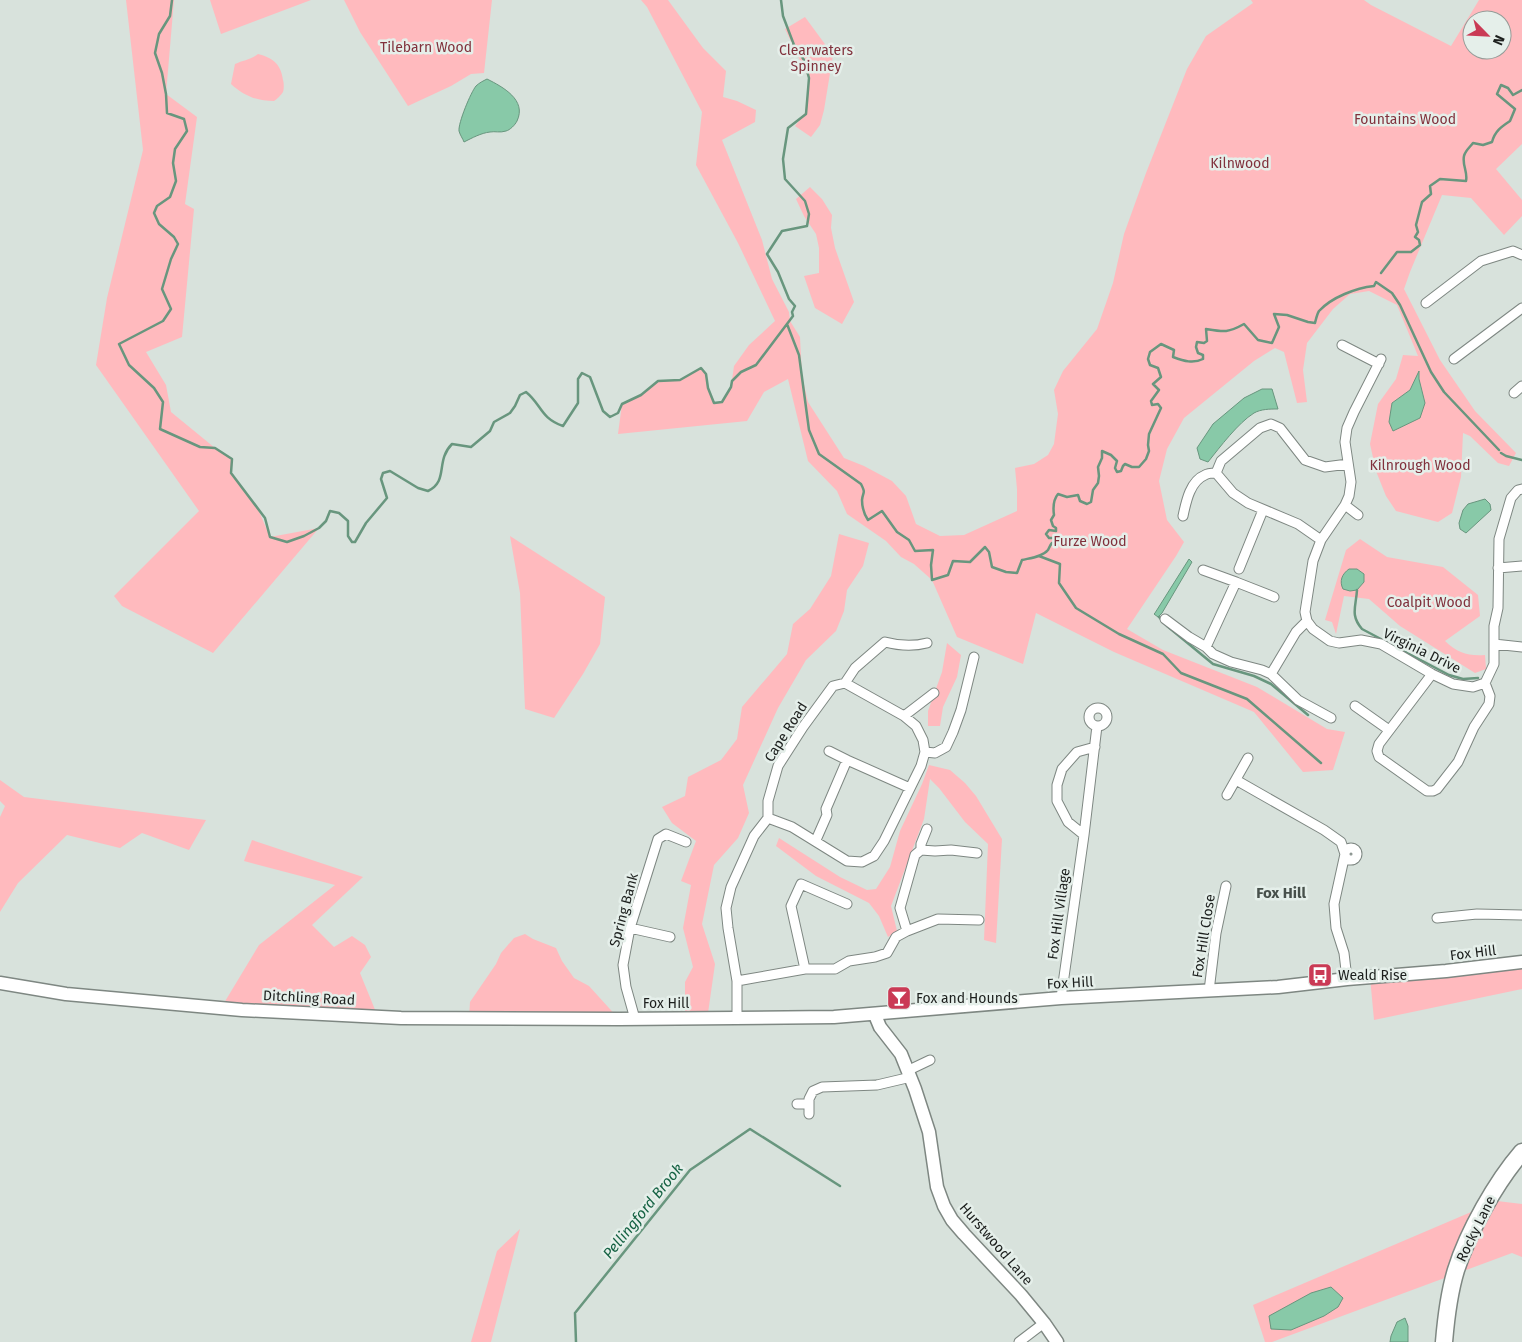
<svg xmlns="http://www.w3.org/2000/svg" width="1522" height="1342" font-family="'Fira Sans',sans-serif">
<rect width="100%" height="100%" fill="#d8e2dc"/>
<path fill="#ffbabe" fill-rule="evenodd" d="M126 0H174L166 94 197 117 185 204 194 209 182 337 146 352 166 385 171 412 215 448 232 459 231 473 258 509 270 537 319 528 213 653 122 606 114 596 199 511 96 365 107 298 143 150Z
M210 0H311L221 34Z
M344 0H492L484 73 471 74 451 86 408 106 360 32Z
M641 0H668L703 48 726 71 723 97 737 101 756 110 755 122 722 140 762 240 772 279 789 312 790 321 800 337 802 376 808 402 844 458 864 466 892 481 906 496 916 524 940 536 964 535 1017 511V489L1015 468 1034 464 1048 455 1054 444 1058 414 1054 390 1063 371 1097 329 1113 283 1124 234 1146 173 1187 69 1206 36 1253 3 1251 0H1364L1371 5 1451 46 1479 0H1522V144L1496 169 1522 200V216L1504 235 1471 198 1442 195 1410 272 1404 289 1440 360 1475 411 1516 453 1509 466 1498 463 1470 436 1463 433 1461 477 1452 513 1438 522 1396 511 1386 496 1376 471 1370 444 1378 404 1396 379 1403 355 1418 356 1397 305 1369 291 1350 294 1333 309 1307 343 1303 370 1307 402 1297 403 1284 352 1275 348 1254 361 1184 418 1167 449 1159 481 1167 520 1184 542 1176 556 1127 629 1163 650 1257 687 1327 729 1345 732 1333 770 1303 772 1254 712 1114 652 1036 613 1023 664 957 637 932 580 914 564 901 557 886 541 847 514 837 491 808 461 788 379 764 392 747 421 618 434 622 404 641 395 658 381 680 380 701 368 706 374 708 388 714 403 722 402 731 387 734 366 749 345 775 321 738 243 696 165 702 112 647 7ZM1472 20H1502V50H1472ZM1419 372V379L1425 402 1392 403 1410 390Z
M805 17 833 55 824 110 820 125 811 137 795 126 805 113 809 79 785 29Z
M258 54C273 58 281 64 283 80 284 83 284 89 283 92 281 95 277 99 274 101 257 101 244 96 231 84L235 64C243 60 250 60 258 54Z
M810 187 822 199 832 215 831 228 835 248 854 302 842 324 815 308 804 276 819 273V248L816 234 804 216 796 199Z
M839 534 869 543 863 566 847 590 844 611 836 631 806 660 778 708 743 785 749 813 738 838 714 865 702 924 715 964 708 1013 685 1012V982L693 967 683 928 691 885 681 881 696 841 672 823 662 807 685 796 688 777 721 760 737 739 742 707 787 654 793 624 810 609 831 576Z
M510 536 605 597 600 644 583 674 554 718 525 709 520 593Z
M1360 539 1387 557 1443 567 1478 595 1480 616 1445 641C1458 653 1467 656 1485 655L1486 669 1475 673 1400 626 1369 599 1344 596 1336 634 1332 622 1325 620 1346 550Z
M947 643 961 655 957 677 943 707 940 726H928V711L942 672Z
M929 765 950 770 965 783 976 796 1002 839 996 943 984 940 988 844 965 822 939 788 930 779 924 819 891 906 897 931 888 937 879 916 869 903 816 876 776 846 779 838 840 877 867 890 876 889 890 867 900 831 922 784Z
M0 780 24 797 206 820 189 850 142 833 120 848 67 835 18 883 0 912V817L5 806 0 801Z
M252 840 363 877 312 925 334 947 352 936 365 945 371 957 360 973 378 1017 221 1008 259 945 335 885 244 861Z
M525 934 533 939 556 948 562 961 574 978 589 986 619 1019 469 1018 470 1002 496 964 501 953 514 938Z
M1522 962V989L1374 1020 1370 977Z
M1497 1201 1522 1204V1257L1512 1253 1272 1342H1265L1253 1305Z
M520 1229 491 1342H471L497 1251Z"/>
<path fill="#88c9a8" stroke="#68967e" d="M487 79C503 87 527 100 517 121 515 125 510 130 506 131 500 133 495 131 490 132 481 133 472 138 464 142 463 139 460 135 459 131 458 123 471 92 476 86 479 83 483 81 487 79Z
M1419 371V379L1425 403 1420 418 1393 431 1389 422 1392 403 1410 390Z
M1262 389H1272L1278 409C1270 409 1261 409 1254 413 1238 423 1220 447 1208 462L1200 459 1197 448 1213 424 1244 398Z
M1485 499 1490 504 1491 510 1466 533 1460 529 1459 523 1463 510 1468 504Z
M1189 559 1192 562 1162 613 1158 617 1154 614 1155 613Z
M1349 569H1357L1364 574V582L1357 590 1350 591 1343 589C1339 581 1342 574 1349 569Z
M1331 1287 1343 1298 1338 1307 1324 1316 1291 1330 1271 1329 1269 1316 1311 1293Z
M1405 1318 1408 1326V1342H1390L1391 1336 1397 1322Z"/>
<g fill="none" stroke-linecap="round" stroke-linejoin="round">
<path stroke="#68967e" stroke-width="2.5" d="M172 0 170 16 159 34 155 53 162 73 166 94 167 113 184 119 187 131 175 149 173 163 176 181 170 197 157 206 154 213 159 224 174 237 178 244 171 259 162 289 171 309 163 321 119 344 129 365 154 388 163 402 160 429 200 447 215 448 232 459 231 473 265 518 270 537 287 542 304 536 319 528 326 521 330 511 339 513 348 521V536L352 542H355L366 523 387 498 381 479 383 473 390 471 418 488 428 491C449 481 435 461 452 444L471 447 490 431 494 422 510 413 515 406 520 395 526 392C542 405 540 418 563 426L578 403V379L582 373 590 377 603 411 610 417 618 413 622 404 641 395 658 381 680 380 701 368 706 374 708 388 714 403 722 402 731 387 732 381 741 372 756 365 793 316 792 312 795 306 789 299 778 272 767 254 782 231 807 226 809 214 805 201 785 179 783 159 788 128 806 114 809 78 804 60 794 45 783 16 781 0
M1381 273 1397 252H1411L1420 245 1419 240 1415 237 1418 232 1416 225 1422 202 1431 194 1430 186 1440 179 1466 181C1468 172 1462 165 1464 156 1465 151 1470 147 1473 143L1483 145 1492 142C1495 131 1501 127 1510 121L1515 109 1497 94 1501 85 1508 88 1513 95 1522 90
M787 324 799 355 809 430 819 454 861 484C866 494 863 491 862 500 862 507 864 514 868 520L882 511 897 532 909 540 915 551 933 550 931 565 932 580 948 575 953 561 970 562 985 547 989 552 992 567 1006 572 1017 573 1022 560C1030 558 1042 557 1048 550 1049 548 1050 545 1052 543H1057L1061 541V539L1057 538H1049L1046 534 1049 530 1056 531V528L1053 526 1051 520 1054 515C1053 508 1053 500 1058 494L1067 497 1078 495 1080 501 1087 504 1091 502 1093 490 1098 483 1099 476 1098 467 1102 458V451L1111 455 1117 461 1115 468 1117 472 1121 471 1123 466 1125 464 1132 467H1139L1146 459 1149 451 1148 445 1149 434 1161 408 1158 404 1152 405 1151 401 1159 390 1153 384 1161 377 1158 368 1150 365 1148 359 1150 352 1161 344 1174 350 1173 357C1184 361 1193 364 1203 359V355L1198 353 1196 347 1197 342 1204 343 1207 341 1206 329C1224 332 1228 333 1244 324L1258 340 1272 343 1279 327 1274 314 1287 315 1308 322 1315 323C1316 319 1317 314 1319 311 1332 297 1356 288 1374 286L1376 282 1392 293 1400 305 1431 372 1444 392 1499 450
M1501 453 1506 456 1522 460
M1039 556 1060 564 1059 583 1076 608 1119 634 1163 654 1181 673 1247 699 1321 763
M1357 590C1356 607 1350 615 1362 629L1449 675 1463 679 1478 678
M1159 617 1167 626 1213 664 1254 676 1271 684 1308 715
M576 1342 575 1313 690 1170 750 1129 840 1186"/>
<defs>
<path id="street" d="M1426 303 1481 261 1513 251 1522 255
M1342 345 1379 364
M1381 359 1354 412 1347 428 1345 442 1351 482 1349 496 1345 505 1321 540 1313 561 1305 612 1307 621 1313 629 1330 641 1339 643 1361 640 1381 644 1432 674 1453 684 1473 687 1485 683 1494 664V626L1498 608 1499 539 1511 498 1518 490 1522 489
M1454 359 1522 308
M1514 393 1522 386
M1345 505 1358 515
M1183 516C1186 502 1190 481 1205 475 1208 473 1213 473 1216 473
M1321 540 1298 524 1248 503 1233 493 1216 473 1221 461 1260 428 1271 424 1280 428 1305 460 1325 467 1348 464
M1498 568 1522 566
M1239 569 1263 510
M1203 570 1236 582 1206 647
M1236 582 1274 597
M1165 619 1189 637 1206 647 1213 654 1231 662 1262 670 1271 674 1298 700 1331 718
M1494 644 1522 647
M1271 674 1296 632 1307 621
M1432 674 1379 744 1377 751 1379 757 1427 791H1433L1437 789 1458 762 1474 727 1489 704 1490 696 1485 683
M1355 706 1389 730
M1089 717a9 9 0 1 1 18 0a9 9 0 1 1-18 0Z
M904 716 934 693
M829 751 847 760
M925 752 935 753 946 747 953 732 961 710 974 657
M1236 780 1324 830 1341 842 1345 854 1334 904 1336 928 1344 953 1347 979
M1227 795 1248 758
M768 818 792 827 847 861 862 862 874 856 884 841 921 766 925 752 923 740 916 726 904 716 845 683
M1084 835 1068 822 1057 801V785L1062 769 1077 752 1095 747
M816 840 827 815 826 809 847 760 910 788
M1345 854a6 6 0 1 1 12 0a6 6 0 1 1-12 0Z
M921 850 935 851 951 850 977 853
M1437 918 1477 914 1522 915
M630 928 670 937
M907 931 900 908 915 855 921 850V844L927 829
M805 969 791 906 801 884 847 904
M737 981 805 969H835L849 961 875 957 887 953 896 937 907 931 938 919 979 920
M1209 991 1216 933 1226 886
M1061 998 1084 835 1097 726
M737 1018V981L728 928 726 908 731 887 754 836 768 818V801L778 766 803 727 833 686 845 683 855 668 885 642C900 646 912 647 927 643
M635 1019 626 987 623 965 630 928 658 839 666 834 686 842
M909 1070 930 1060
M797 1104H809
M809 1114V1099L813 1091 822 1087 877 1085 911 1077
M1019 1342 1044 1323"/>
<path id="secondary" d="M0 983 66 994 242 1010 401 1018 619 1019 834 1017 1061 998 1278 987 1347 979 1446 971 1522 962
M875 1015 880 1027 901 1054 915 1089 929 1132 937 1187 944 1206 952 1220 964 1234 1021 1295 1044 1323 1057 1342"/>
<path id="highway" d="M1444 1342C1446 1318 1449 1293 1456 1270 1468 1232 1496 1182 1522 1152"/>
</defs>
<use href="#street" stroke="#7e8782" stroke-width="11"/>
<use href="#secondary" stroke="#7e8782" stroke-width="15"/>
<use href="#highway" stroke="#7e8782" stroke-width="19"/>
<use href="#street" stroke="#fff" stroke-width="9"/>
<use href="#secondary" stroke="#fff" stroke-width="12"/>
<use href="#highway" stroke="#fff" stroke-width="16"/>
</g>
<defs>
<symbol id="bus-square" viewBox="-11 -11 22 22"><rect x="-9" y="-9" width="18" height="18" rx="4" fill="#ca3a55" stroke="#e5efea"/><path d="M-5-6H5V4H4V6H2V4H-2V6H-4V4H-5ZM-3.5-4V0h7V-4ZM-3.5 1.2v1.5H-2V1.2ZM2 1.2v1.5H3.5V1.2Z" fill="#fff"/></symbol>
<symbol id="bar-square" viewBox="-11 -11 22 22"><rect x="-9" y="-9" width="18" height="18" rx="4" fill="#ca3a55" stroke="#e5efea"/><path d="M-6-5H6L.8 .8V4.5H3.5V6h-7V4.5H-.8V.8Z" fill="#fff"/></symbol>
</defs>
<g fill-rule="evenodd">
<use href="#bus-square" x="1306" y="961" width="28" height="28"/>
<use href="#bar-square" x="885" y="984" width="28" height="28"/>
</g>
<g text-anchor="middle" dominant-baseline="central" stroke-width="5" stroke-linejoin="round" paint-order="stroke">
<g font-size="14" fill="#81313c" stroke="#e5efea">
<text x="426" y="47">Tilebarn Wood</text>
<text x="816" y="50">Clearwaters<tspan x="816" dy="16">Spinney</tspan></text>
<text x="1405" y="119">Fountains Wood</text>
<text x="1240" y="163">Kilnwood</text>
<text x="1420" y="465">Kilnrough Wood</text>
<text x="1090" y="541">Furze Wood</text>
<text x="1429" y="602">Coalpit Wood</text>
</g>
<g font-size="14" fill="#1c1f1d" stroke="#e5efea">
<text transform="translate(1422 651) rotate(26)">Virginia Drive</text>
<text transform="translate(786 732) rotate(-58)">Cape Road</text>
<text transform="translate(624 910) rotate(-75)">Spring Bank</text>
<text transform="translate(1059 914) rotate(-82)">Fox Hill Village</text>
<text transform="translate(1204 936) rotate(-81)">Fox Hill Close</text>
<text transform="translate(1473 953) rotate(-7)">Fox Hill</text>
<text transform="translate(1070 983) rotate(-3)">Fox Hill</text>
<text transform="translate(309 998) rotate(3)">Ditchling Road</text>
<text x="666" y="1003">Fox Hill</text>
<text transform="translate(1476 1229) rotate(-64)">Rocky Lane</text>
<text transform="translate(996 1244) rotate(49)">Hurstwood Lane</text>
</g>
<g font-size="14" fill="#1c1f1d" stroke="#e5efea" text-anchor="start">
<text x="1338" y="975">Weald Rise</text>
<text x="916" y="998">Fox and Hounds</text>
</g>
<g font-size="15" font-weight="bold" fill="#48514c" stroke="#e5efea">
<text x="1281" y="893">Fox Hill</text>
</g>
<g font-size="15" font-style="italic" fill="#156243" stroke="#e5efea">
<text transform="translate(643 1211) rotate(-51)">Pellingford Brook</text>
</g>
</g>
<g transform="translate(1487 35) rotate(114)"><circle r="24" fill="#e5efea" stroke="#959c98"/>
<path d="M0-4L9 19L0 12L-9 19Z" fill="#ca3a55"/>
<text y="-8" font-size="14" font-weight="bold" text-anchor="middle" fill="#1c1f1d">N</text>
</g>
</svg>
